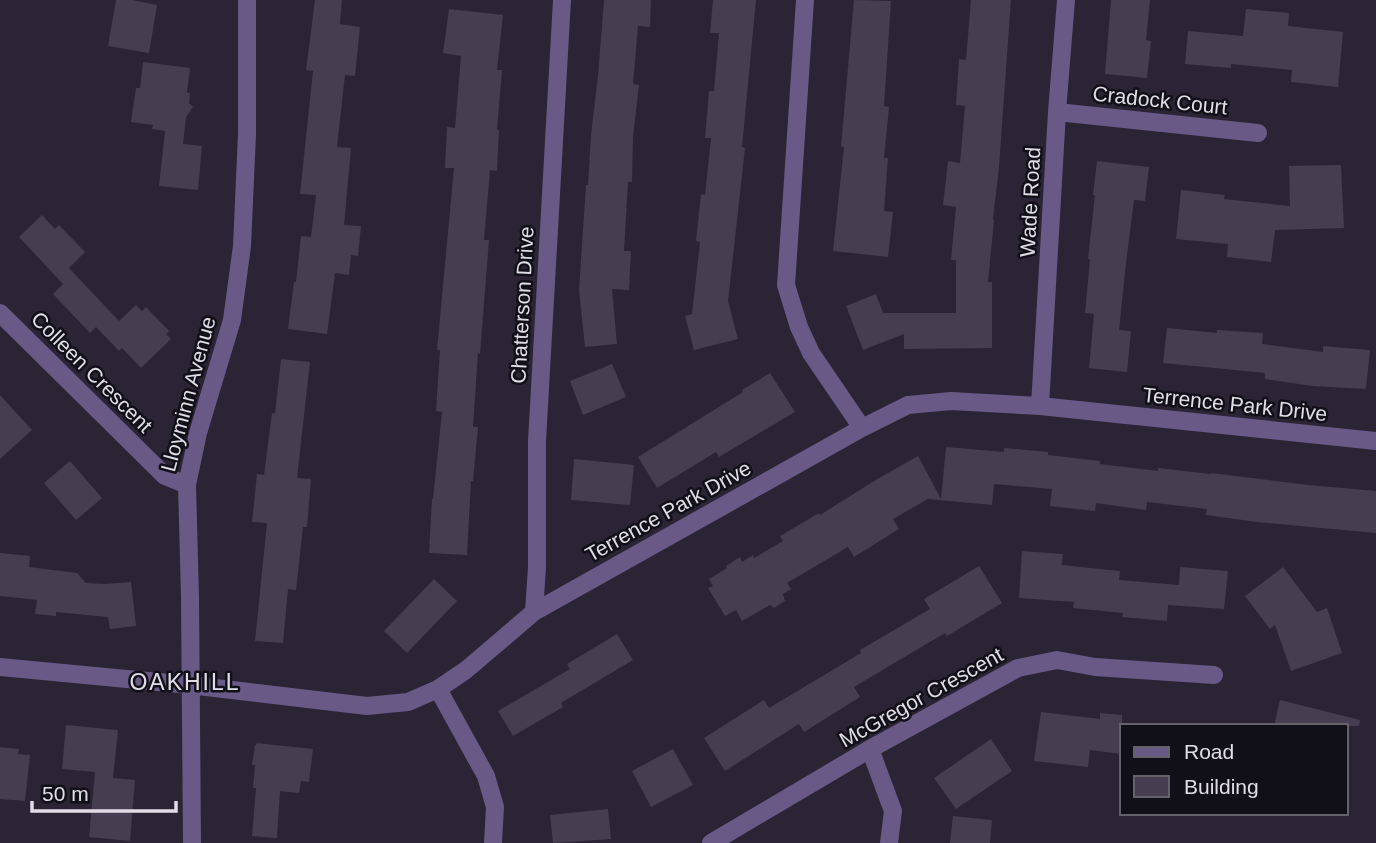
<svg xmlns="http://www.w3.org/2000/svg" width="1376" height="843" font-family="Arial,sans-serif">
<rect width="100%" height="100%" fill="#2a2435"/>
<path fill="#443e50" d="M116 0H132L157 5 149 53 108 46Z
M315 0H342L340 24 360 27 355 76 345 75 337 147 351 148 344 225 361 226 358 256 351 255 349 275 335 273 327 334 288 329 294 282H296L301 236 311 237 316 195 300 194 313 71 306 70Z
M604 0H651L650 27 638 26 633 84 639 85 633 137 632 182H628L624 251H631L629 290 612 289 617 344 585 347 579 290 586 185H588L591 135 598 76Z
M713 0H756L742 147 745 148 728 301 738 339 694 350 685 316 692 314 700 242 696 241 701 194 705 195 711 138H705L709 91H714L719 33H710Z
M854 0 891 1 884 106 889 107 884 158H888L884 211 893 212 888 257 833 251 844 147 841 146Z
M971 0H1011L999 167 993 219 994 220 988 282H992V348L904 349V334L863 350 846 306 876 294 883 313H956V260H951L956 207 943 205 948 161 960 163 965 106 956 105 959 59 966 60Z
M1111 0H1150L1146 40 1151 41 1147 78 1105 74Z
M449 9 503 15 497 70H502L497 130H499L497 171 490 170 484 240H489L480 354 478 353 473 427H478L473 481H471L467 555 429 553 432 499H433L442 412 436 411 440 350H437L454 168H445L447 127 455 128 461 56 443 53Z
M1246 9 1289 13 1288 26 1343 32 1338 87 1291 82 1292 70 1231 64V68L1185 64 1188 31 1243 36Z
M143 62 190 68 187 93H190L189 103 193 107 186 117 183 144 202 146 198 190 159 186 165 131 152 129 153 125 131 122 136 88H140Z
M1097 161 1149 167 1145 201 1134 200 1126 263 1119 330 1131 331 1127 372 1089 368 1094 314 1085 313 1090 259H1088L1095 195H1093Z
M1341 165 1344 228 1275 230 1271 262 1227 257 1228 244 1176 239 1181 190 1225 195 1224 199 1290 206 1289 166Z
M42 215 55 229 59 225 85 252 69 268 119 321 136 305 142 311 146 307 169 331 166 334 171 339 141 368 122 348 119 351 96 327 90 333 53 294 63 284 19 237Z
M1167 328 1217 333V330L1263 333 1262 344 1323 352V346L1370 350 1366 389 1312 386 1265 379V373L1163 363Z
M281 359 310 362 297 478 311 479 307 527H303L296 590 288 589 283 643 255 641 267 523 252 522 257 474 264 475 272 413 275 414Z
M612 364 626 397 583 415 570 381Z
M770 373 795 412 719 457 716 452 657 488 638 457 743 392 742 390Z
M0 395 32 430 0 459Z
M946 447 1004 452V448L1048 452V455L1100 461V464L1158 471V468L1211 474V473L1308 485 1376 491V533L1257 522 1206 515 1207 509 1147 502 1146 510 1096 503 1095 511 1050 506 1052 489 994 484 992 505 928 499 893 519 899 529 854 557 848 547 787 583 791 589 783 594 785 601 774 608 770 605 742 621 736 610 725 616 708 588 713 586 709 579 727 568 726 566 740 557 742 562 753 555 754 558 783 541 780 536 819 513 820 515 879 478 918 456 941 499Z
M574 459 634 465 630 505 571 500Z
M70 461 102 498 76 520 44 483Z
M1022 551 1063 554 1062 565 1120 571 1119 580 1179 585 1180 567 1228 571 1224 609 1168 605 1167 621 1122 617 1123 613 1073 608 1074 602 1019 598Z
M0 553 30 556 29 567 77 573 86 583 105 584 131 582 136 626 110 629 108 617 56 612V616L35 614 37 600 0 596Z
M979 566 1002 603 947 636 945 633 854 687 860 697 804 732 799 724 725 771 704 738 764 700 769 708 861 653 860 650 930 609 924 599Z
M1283 567 1317 612 1327 608 1342 653 1291 671 1275 625 1270 629 1245 596Z
M434 579 457 601 407 653 384 631Z
M617 634 633 660 561 703 563 707 513 736 498 711 570 669 567 664Z
M1280 700 1360 720 1359 726H1274Z
M1041 712 1100 719V713L1122 715V754L1090 750 1088 767 1034 761Z
M66 725 118 730 113 778 135 780 130 841 89 837 95 772 62 769Z
M991 739 1012 771 956 809 934 778Z
M257 743 313 749 309 782 301 781 299 793 280 791 277 838 252 836 256 788H253L255 765H252L255 745H256Z
M0 747 19 749 18 754 30 755 25 801 0 799Z
M673 749 693 785 651 807 632 771Z
M608 809 611 839 553 843 550 815Z
M953 816 992 820 990 843H950Z"/>
<g fill="none" stroke-linecap="round" stroke-linejoin="round">
<path stroke="#695986" stroke-width="18" d="M805 0 786 285 799 327 811 353 862 428
M1057 112 1258 133
M0 313 165 476 187 485
M1040 406 1057 112 1066 0
M534 612 537 567V441L562 0
M0 667 190 685 367 706 408 702 438 689 466 670 534 612 862 428 908 405 951 401 1040 406 1376 441
M438 689 486 776 495 807 493 843
M870 749 893 811 889 843
M192 843 190 597 187 485 198 433 232 320 242 246 247 134V0
M711 843 870 749 1018 668 1057 660 1095 667 1214 675"/>
</g>
<g text-anchor="middle" dominant-baseline="central" stroke-width="5" stroke-linejoin="round" paint-order="stroke">
<g font-size="21" fill="#e0dde8" stroke="#110f17">
<text transform="translate(1160 100) rotate(6)">Cradock Court</text>
<text transform="translate(1030 202) rotate(-87)">Wade Road</text>
<text transform="translate(522 305) rotate(-87)">Chatterson Drive</text>
<text transform="translate(92 372) rotate(45)">Colleen Crescent</text>
<text transform="translate(188 394) rotate(-75)">Lloyminn Avenue</text>
<text transform="translate(1235 404) rotate(6)">Terrence Park Drive</text>
<text transform="translate(668 511) rotate(-29)">Terrence Park Drive</text>
<text transform="translate(921 697) rotate(-29)">McGregor Crescent</text>
</g>
<g font-size="23" letter-spacing="2" fill="#e0dde8" stroke="#110f17">
<text x="185" y="682">OAKHILL</text>
</g>
</g>
<rect x="1120" y="724" width="228" height="91" fill="#110f17" stroke="#64616b" stroke-width="2"/>
<rect x="1134" y="747" width="35" height="10" fill="#695986" stroke="#64616b" stroke-width="2"/>
<text x="1184" y="759" font-size="21" fill="#e0dde8">Road</text>
<rect x="1134" y="776" width="35" height="21" fill="#443e50" stroke="#64616b" stroke-width="2"/>
<text x="1184" y="794" font-size="21" fill="#e0dde8">Building</text>
<path d="M32 801v10h144v-10" fill="none" stroke="#e0dde8" stroke-width="3.5"/>
<text x="42" y="801" font-size="21" fill="#e0dde8" stroke="#110f17" stroke-width="5" paint-order="stroke">50 m</text>
</svg>
